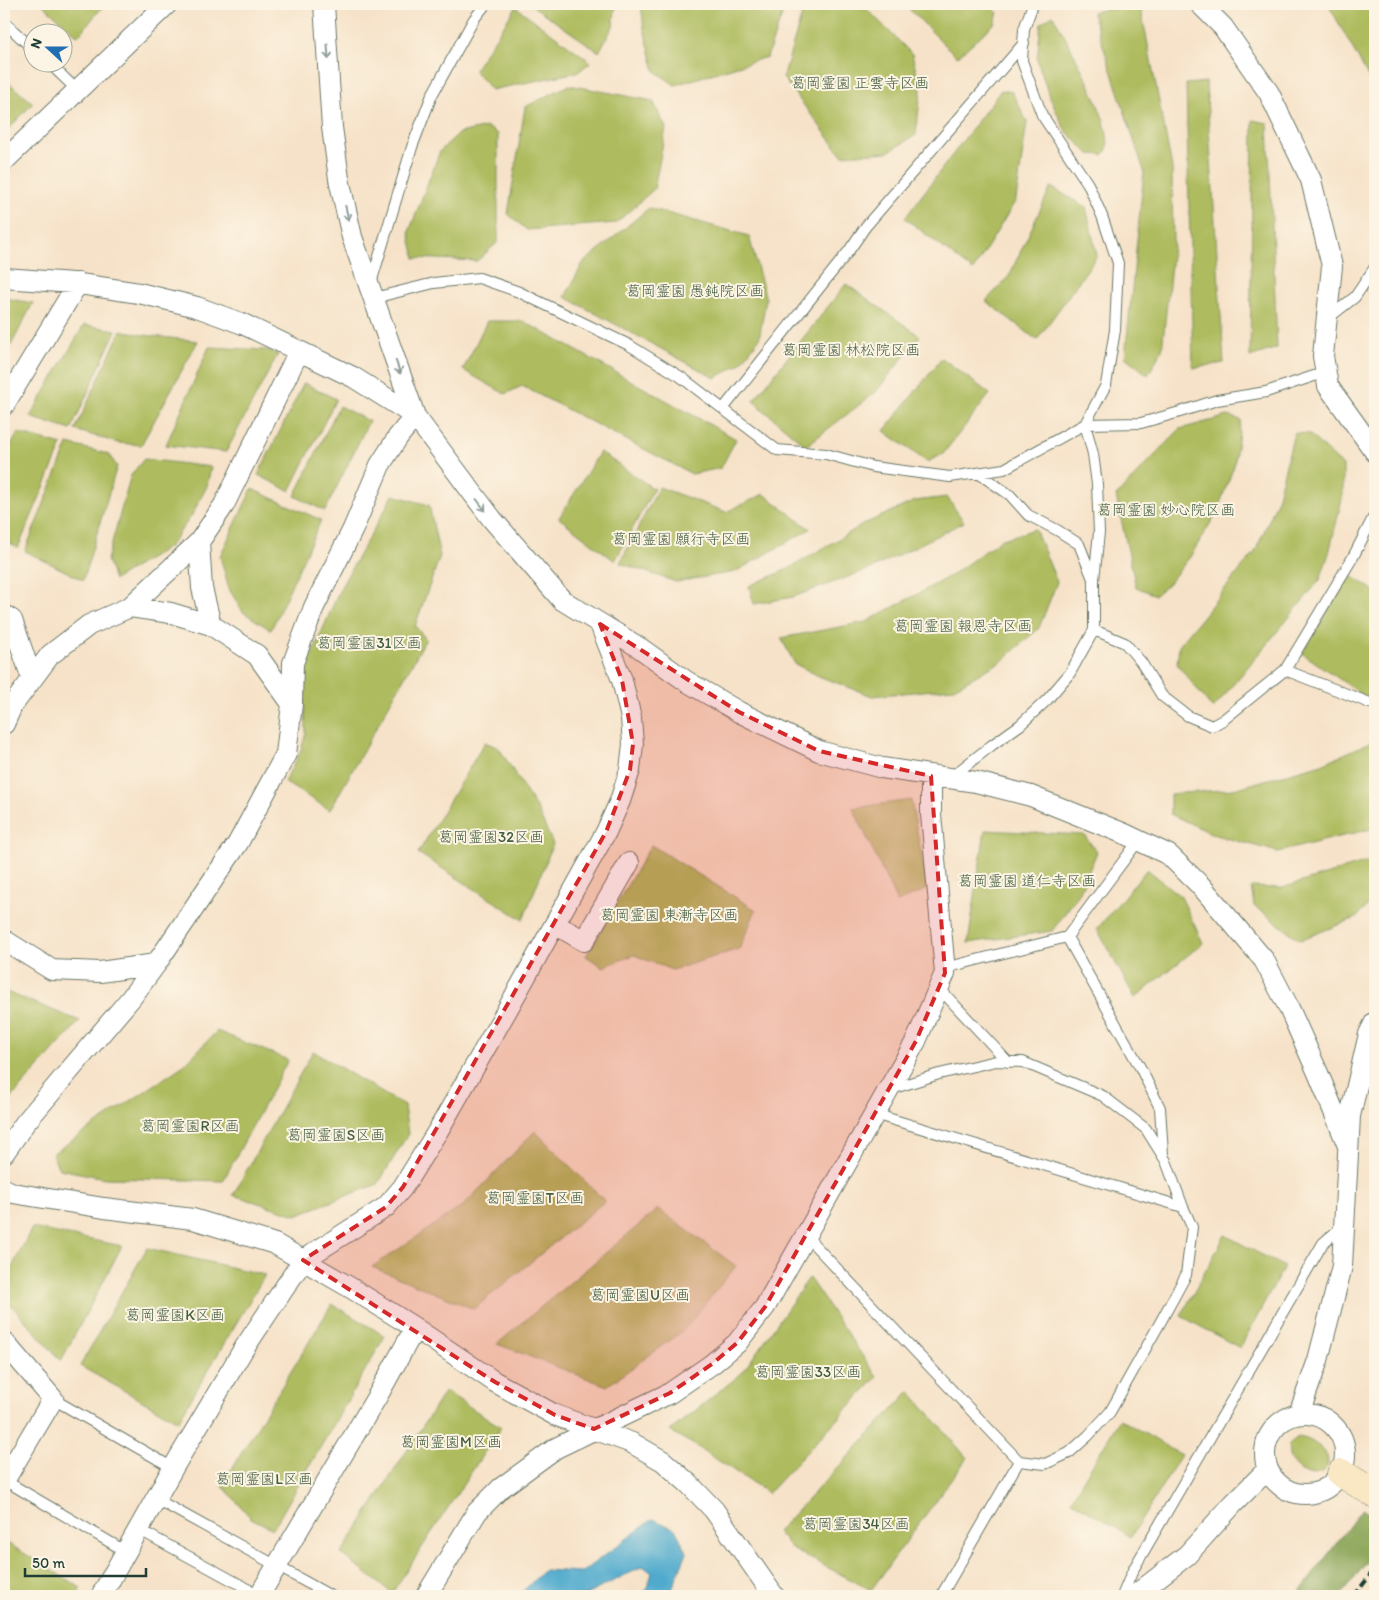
<svg xmlns="http://www.w3.org/2000/svg" width="1379" height="1600" font-family="Itim,'Klee One',sans-serif">
<rect width="100%" height="100%" fill="#fcf5e5"/>
<filter id="ink" filterUnits="userSpaceOnUse"><feTurbulence type="fractalNoise" baseFrequency=".02" numOctaves="2"/><feDisplacementMap in="SourceGraphic" scale="10" xChannelSelector="R" yChannelSelector="G"/><feConvolveMatrix kernelMatrix="1 2 1 2 8 2 1 2 1" color-interpolation-filters="sRGB"/></filter>
<filter id="wash" filterUnits="userSpaceOnUse"><feTurbulence type="fractalNoise" baseFrequency=".0096" numOctaves="4" result="noise"/><feDisplacementMap in="SourceGraphic" scale="20" xChannelSelector="R" yChannelSelector="G"/><feGaussianBlur stdDeviation="1.12" result="paint"/><feColorMatrix in="noise" values="0 0 0 0 0 0 0 0 0 0 0 0 0 0 0 0 0 1.4 0 .05"/><feComposite in="paint" operator="in"/></filter>
<g filter="url(#wash)">
<rect width="100%" height="100%" fill="#f6e2c8"/>
<path fill="#aebc5f" stroke="#667c4a" d="M42 4H105L78 36Z
M530 4H616L613 26 599 52Z
M641 4H786L767 57 675 85 655 71 644 29Z
M805 4H862L912 54 921 90 916 135 888 152 842 155 783 78Z
M904 4H989L998 13 994 24 957 57Z
M1134 4H1140L1172 168 1173 246 1162 350 1148 375 1125 357 1144 171 1092 12Z
M1328 4H1375V82L1373 85Z
M516 7 591 62 578 72 491 90 474 70Z
M1053 15C1067 41 1114 122 1107 149 1107 150 1104 154 1103 155L1089 154 1065 130 1049 96 1037 59 1041 23Z
M4 79 33 103 4 134Z
M1206 82 1224 363 1193 368 1186 84Z
M569 85 653 101 666 128 654 189 616 223 527 230 508 214 525 107Z
M1001 90 1012 92 1027 122 1016 200 973 271 905 218Z
M1253 120 1268 123 1277 348 1250 357Z
M487 127 498 134V242L477 261 415 258 409 232 440 151 459 133Z
M1051 187 1086 207 1097 256 1037 340 986 301 1009 276Z
M649 208 749 236 766 299 759 339 740 364 715 378 565 297 583 263Z
M846 284 920 336 876 392 806 446 753 401Z
M4 298 33 303 4 359Z
M487 321H523L736 439 721 468 692 474 522 386 505 394 463 370Z
M84 325 116 330 71 430 30 417Z
M121 330 143 335 198 341 141 445 118 443 75 430Z
M209 347 267 350 278 354 226 452 166 445Z
M942 358 990 394 943 454 927 462 884 431Z
M304 383 336 399 290 491 258 475Z
M339 406 369 421 325 511 295 496Z
M1228 416 1241 420 1234 466 1216 514 1190 557 1168 584 1155 595 1136 587 1116 496 1180 429Z
M18 433 62 445 18 548 4 539V458Z
M1294 433 1309 434 1343 466V495L1329 553 1320 580 1213 709 1177 664 1179 645 1255 552 1276 504Z
M68 444 108 454 117 466 83 580 25 551Z
M600 452 654 489 615 561 559 518Z
M144 459 211 467 207 486 192 515 169 547 114 580 107 560 131 475Z
M659 487 726 512 764 494 810 529 735 572 676 582 620 563Z
M252 489 321 520 271 630 243 612 229 589 220 556Z
M393 495 429 505 440 556 415 626 426 639 330 810 284 782 300 753 306 733 304 691 306 668 341 587Z
M947 497 964 522 873 568 793 597 754 604 749 586 790 568 864 524 915 501Z
M1035 529 1057 582 1039 628 1002 661 954 688 872 696 821 677 795 664 781 638 866 622 952 575 1000 540Z
M1350 575 1375 591V697L1368 699 1302 653Z
M1375 740V828L1278 852 1215 835 1170 814V794L1234 789 1322 764Z
M485 742 499 748 538 811 553 844 523 920 418 853Z
M911 800 928 889 897 902 853 808Z
M985 830 1084 835 1097 852 1079 894 1052 931 968 943Z
M651 845 756 910 739 949 672 970 634 955 603 967 586 956Z
M1371 861 1375 875V899L1356 918 1300 940 1254 906 1251 887 1282 888Z
M1147 869 1181 897 1203 943 1135 998 1097 929Z
M4 991 80 1021 4 1106Z
M217 1031 288 1060 223 1181 105 1178 59 1169 52 1154 184 1065Z
M313 1051 404 1106 408 1134 378 1184 296 1215 233 1195Z
M535 1131 605 1201 474 1309 372 1267 464 1205Z
M658 1209 736 1266 684 1330 607 1386 497 1344Z
M32 1228 122 1246 61 1361 4 1297V1283Z
M1225 1235 1284 1267 1240 1348 1181 1316Z
M147 1248 265 1275 178 1421 80 1366Z
M809 1278 877 1377 768 1493 696 1446 670 1431 742 1373Z
M332 1304 385 1336 273 1529 251 1518 222 1485Z
M445 1391 501 1427 392 1593 341 1554Z
M910 1391 967 1458 871 1590 792 1549 777 1532Z
M1120 1419 1181 1455 1131 1537 1071 1500Z
M1298 1437C1308 1438 1315 1443 1322 1449 1326 1453 1328 1457 1328 1463 1324 1486 1283 1473 1289 1444Z
M4 1541 81 1588 76 1596H4Z"/>
<path fill="#8aa456" stroke="#547045" d="M1362 1509 1375 1517V1552L1340 1596H1297Z"/>
<path fill="#50aacd" stroke="#387480" d="M653 1519 675 1529 687 1552 669 1596H644L652 1573 643 1566 584 1596H518L544 1570 582 1572Z"/>
</g>
<g filter="url(#ink)">
<g fill="none" stroke-linecap="round" stroke-linejoin="round">
<defs>
<path id="lane" d="M4 22 32 48
M48 62 78 91
M371 283 412 147 432 95 474 19 486 4
M374 298 434 283 479 278 519 292 629 345 681 377 777 450 826 454 873 467 950 477 1004 469 1085 424 1106 385 1115 330 1118 263 1102 216 1088 184 1042 115 1022 61 1024 29 1033 4
M1327 319 1355 297 1375 267
M723 409 848 252 866 226 1024 43
M978 473 1010 495 1028 515 1057 530 1079 544 1093 579
M1094 630 1125 643 1141 662 1162 696 1188 716 1212 726 1223 720 1285 670 1353 557 1375 514
M1285 670 1375 705
M950 778 992 745 1020 725 1047 700 1070 673 1094 630V580L1099 532 1097 484 1093 454 1085 424 1141 423 1180 412 1217 400 1266 392 1326 372
M1067 937 1141 1069 1160 1108 1163 1154
M945 968 1067 937 1139 840
M939 988 1008 1062
M891 1089 939 1074 996 1061 1023 1062 1103 1096 1146 1129 1166 1161 1183 1207
M806 1236 1019 1461 1045 1464 1069 1453 1088 1436 1110 1412 1161 1321 1186 1275 1192 1227 1183 1207 874 1114
M53 1399 173 1468
M4 1480 125 1551
M156 1499 331 1596
M138 1529 261 1596
M941 1596 1019 1461
M1122 1596 1133 1570 1323 1243 1344 1225"/>
<path id="street" d="M324 4 332 127 339 179 352 237 415 416 492 519 562 600 640 648 686 681 739 712 819 751 882 768 976 782 1031 796 1125 834 1169 855 1201 886 1264 960 1288 1006 1318 1073 1348 1146
M1200 4 1223 27 1269 93 1311 180 1332 266 1323 356 1328 386 1375 452
M4 161 167 4
M4 278 73 283 139 293 197 307 243 324 353 377 415 416 398 437 380 465 353 529 314 607 293 663 292 704 286 754 238 843 156 964 131 998 25 1123 4 1153
M4 405 78 283
M199 542 202 588 211 625
M130 607 199 542 224 505 299 351
M4 615 12 620 32 679
M4 724 12 706 50 655 89 625 130 607 171 613 211 625 257 655 292 704
M555 924 584 941 629 863
M4 940 52 970 100 972 156 964
M4 1189 13 1193 104 1208 193 1219 275 1244 351 1288 415 1328 495 1382 555 1415 632 1443 663 1461 689 1484 714 1510 774 1596
M4 1342 53 1399 4 1481
M1265 1454a40 40 0 1 1 80 0a40 40 0 1 1-80 0Z
M1299 1414 1318 1360 1342 1266 1350 1116 1369 1034 1375 1022
M101 1596 173 1468 243 1350 303 1260 386 1207 403 1187 439 1129 507 1010 606 832 620 801 630 770 633 744 631 718 622 680 600 624
M259 1596 378 1395 415 1328
M426 1596 477 1512 501 1488 556 1448 670 1393 712 1364 737 1343 765 1307 916 1041 945 973 931 814V776
M1134 1596 1187 1555 1233 1504 1267 1470"/>
<path id="secondary" d="M1341 1473 1375 1494"/>
</defs>
<use href="#lane" stroke="#6a7768" stroke-width="12"/>
<use href="#street" stroke="#6a7768" stroke-width="22"/>
<use href="#secondary" stroke="#6a7768" stroke-width="29"/>
<use href="#lane" stroke="#fff" stroke-width="10"/>
<use href="#street" stroke="#fff" stroke-width="20"/>
<use href="#secondary" stroke="#fae7c3" stroke-width="28"/>
<path stroke="#1f3d34" stroke-width="4" stroke-dasharray="8 4" stroke-linecap="butt" d="M1354 1596 1375 1569"/>
</g>
<defs><path id="oneway-shaft" d="M-6 0H5M1.5-3L5.5 0L1.5 3" fill="none" stroke-width="1.6" stroke-linecap="round" stroke-linejoin="round" transform="scale(1.25)"/></defs>
<g stroke="#8f9e9a">
<use href="#oneway-shaft" transform="translate(328 52) rotate(86)"/>
<use href="#oneway-shaft" transform="translate(347 213) rotate(77)"/>
<use href="#oneway-shaft" transform="translate(398 367) rotate(71)"/>
<use href="#oneway-shaft" transform="translate(481 505) rotate(53)"/>
</g>
</g>
<path fill="#d62828" fill-opacity="0.2" stroke="#d62828" stroke-width="4" stroke-dasharray="10 6" stroke-linejoin="round" d="M600 624 739 712 819 751 931 776 945 973 916 1041 765 1307 737 1343 712 1364 670 1393 594 1429 555 1415 495 1382 303 1260 386 1207 403 1187 606 832 630 770 633 744 622 680Z"/>
<g text-anchor="middle" dominant-baseline="central" stroke-width="4" stroke-linejoin="round" paint-order="stroke">
<g font-size="15" fill="#435d3f" stroke="#fcf5e5">
<text x="860" y="83">葛岡霊園 正雲寺区画</text>
<text x="695" y="291">葛岡霊園 愚鈍院区画</text>
<text x="851" y="350">葛岡霊園 林松院区画</text>
<text x="1166" y="510">葛岡霊園 妙心院区画</text>
<text x="681" y="539">葛岡霊園 願行寺区画</text>
<text x="963" y="626">葛岡霊園 報恩寺区画</text>
<text x="369" y="643">葛岡霊園31区画</text>
<text x="491" y="837">葛岡霊園32区画</text>
<text x="1027" y="881">葛岡霊園 道仁寺区画</text>
<text x="669" y="915">葛岡霊園 東漸寺区画</text>
<text x="190" y="1126">葛岡霊園R区画</text>
<text x="336" y="1135">葛岡霊園S区画</text>
<text x="535" y="1198">葛岡霊園T区画</text>
<text x="640" y="1295">葛岡霊園U区画</text>
<text x="175" y="1315">葛岡霊園K区画</text>
<text x="808" y="1372">葛岡霊園33区画</text>
<text x="451" y="1442">葛岡霊園M区画</text>
<text x="264" y="1479">葛岡霊園L区画</text>
<text x="856" y="1524">葛岡霊園34区画</text>
</g>
</g>
<rect width="1379" height="1600" fill="none" stroke="#fcf5e5" stroke-width="20"/>
<g transform="translate(48 48) rotate(291)"><circle r="24" fill="#fcf5e5" stroke="#a4ab9e"/>
<path d="M0-4L9 19L0 12L-9 19Z" fill="#1f6fb2"/>
<text y="-8" font-size="14" font-weight="bold" text-anchor="middle" fill="#1f3d34">N</text>
</g>
<path d="M25 1568v8h121v-8" fill="none" stroke="#1f3d34" stroke-width="2.5"/>
<text x="32" y="1568" font-size="15" fill="#1f3d34" stroke="#fcf5e5" stroke-width="4" paint-order="stroke">50 m</text>
</svg>
